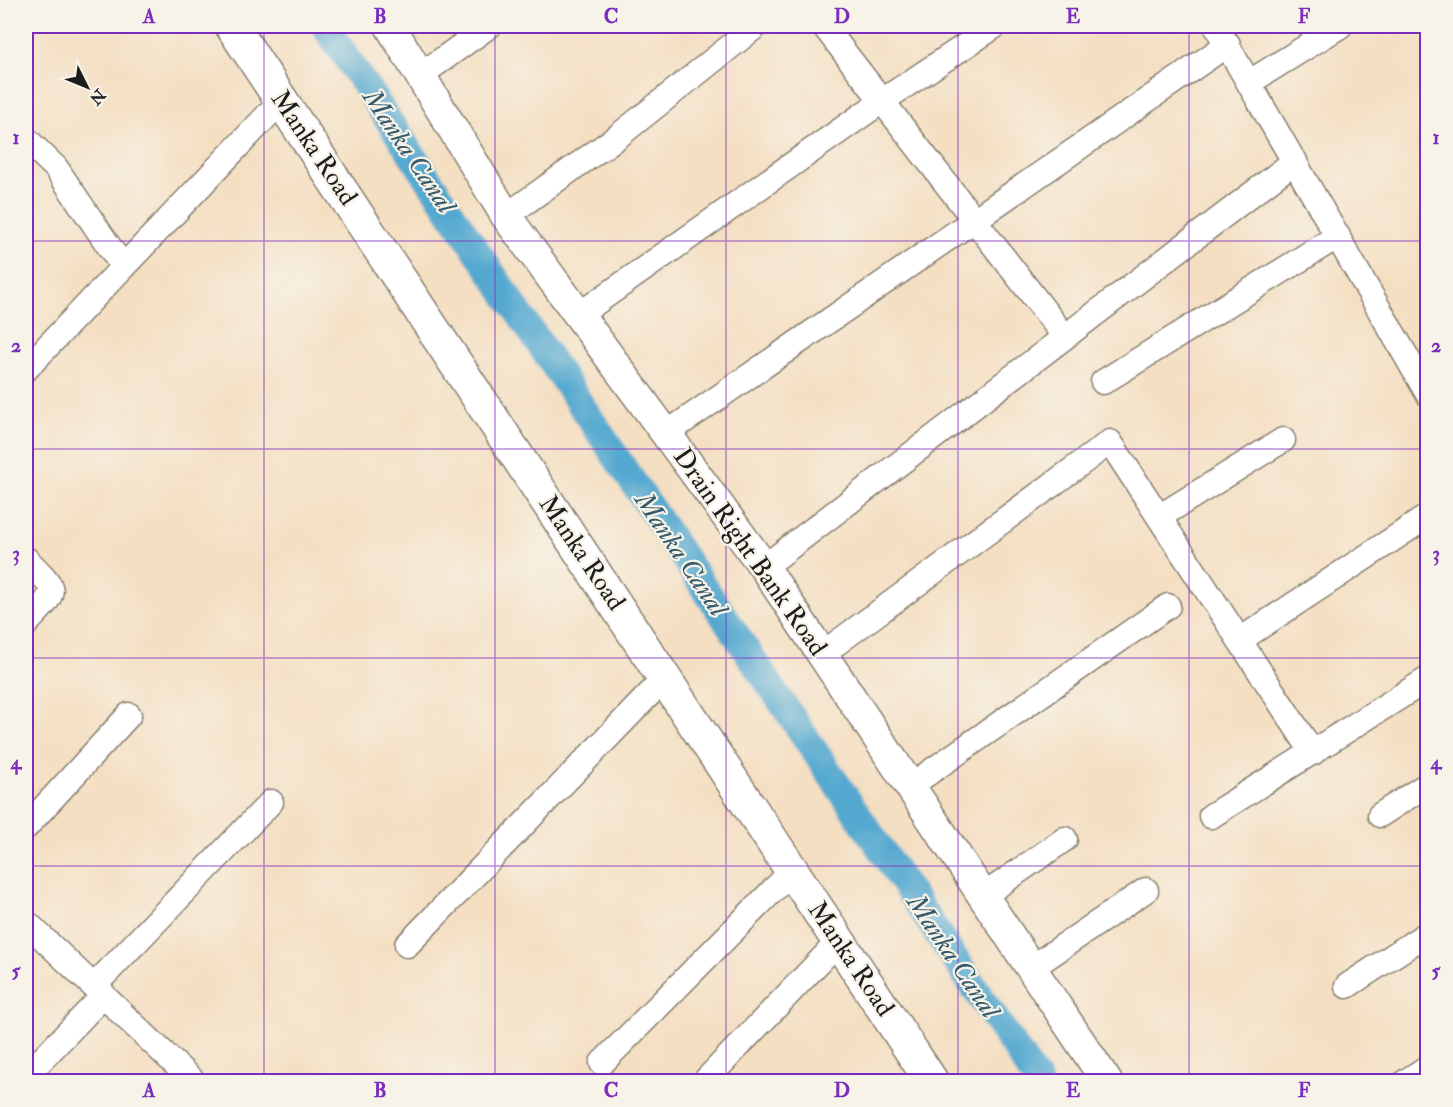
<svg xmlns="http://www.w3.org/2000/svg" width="1453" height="1107" font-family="'IM FELL Double Pica',serif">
<rect width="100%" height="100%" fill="#f7f3e8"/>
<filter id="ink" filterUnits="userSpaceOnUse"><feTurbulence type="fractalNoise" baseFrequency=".0167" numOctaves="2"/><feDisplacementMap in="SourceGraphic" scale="12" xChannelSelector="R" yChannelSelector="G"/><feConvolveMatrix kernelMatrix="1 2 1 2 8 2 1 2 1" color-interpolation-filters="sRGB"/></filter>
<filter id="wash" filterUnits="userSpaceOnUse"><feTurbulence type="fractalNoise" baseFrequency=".008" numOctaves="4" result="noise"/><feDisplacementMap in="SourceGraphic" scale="24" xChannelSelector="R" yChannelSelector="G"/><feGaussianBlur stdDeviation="1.35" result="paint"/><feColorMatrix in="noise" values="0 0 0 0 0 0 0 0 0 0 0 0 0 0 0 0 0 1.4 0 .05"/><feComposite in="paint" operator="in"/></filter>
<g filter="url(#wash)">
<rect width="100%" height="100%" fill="#f4dfc2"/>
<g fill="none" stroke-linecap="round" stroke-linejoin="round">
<path stroke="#54a9d0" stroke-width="28" d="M325 26 1038 1082"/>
</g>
</g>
<g filter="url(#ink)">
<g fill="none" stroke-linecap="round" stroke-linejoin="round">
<defs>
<path id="minor" d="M824 26 1065 337
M1216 26 1428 394
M422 74 489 26
M1250 82 1340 26
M26 139 56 168 123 267
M506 216 617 137 756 26
M580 314 882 101 995 26
M26 369 282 100
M1103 382 1338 236
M667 433 1228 44
M1159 517 1283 440
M26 559C60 592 58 590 26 624
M764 567 1295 161
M1240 640 1428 516
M822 654 1110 442 1313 753
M910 786 1168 606
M1380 815 1428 784
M1211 816 1428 679
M26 827 129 715
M983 896 1065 839
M26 922 194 1082
M407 945 665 678
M1031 968 1146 890
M94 986 271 802
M1347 986 1428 933
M602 1063 792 871
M26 1076 104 995
M704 1082 839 941
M1405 1082 1428 1067"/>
<path id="tertiary" d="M390 26 506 216 764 567 1107 1082"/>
<path id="secondary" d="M232 26 932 1082"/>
</defs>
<use href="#minor" stroke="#887e6f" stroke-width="27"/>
<use href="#tertiary" stroke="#887e6f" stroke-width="33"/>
<use href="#secondary" stroke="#887e6f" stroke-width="36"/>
<use href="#minor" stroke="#fff" stroke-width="24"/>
<use href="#tertiary" stroke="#fff" stroke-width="30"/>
<use href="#secondary" stroke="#fff" stroke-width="33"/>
</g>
</g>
<path fill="none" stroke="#7b2cbf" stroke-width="1.5" stroke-opacity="0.55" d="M264 26V1082M495 26V1082M726 26V1082M958 26V1082M1189 26V1082M26 241H1428M26 449H1428M26 658H1428M26 866H1428"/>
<g text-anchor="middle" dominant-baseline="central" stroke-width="4.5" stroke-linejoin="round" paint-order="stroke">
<g font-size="26" fill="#1c1c1c" stroke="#f7f3e8">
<text transform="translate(314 148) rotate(56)">Manka Road</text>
<text transform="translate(750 552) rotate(55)">Drain Right Bank Road</text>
<text transform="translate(582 553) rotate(56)">Manka Road</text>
<text transform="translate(851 959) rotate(56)">Manka Road</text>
</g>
<g font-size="27" font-style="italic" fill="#355b6d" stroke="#f7f3e8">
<text transform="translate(409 151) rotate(56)">Manka Canal</text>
<text transform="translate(681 554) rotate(56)">Manka Canal</text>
<text transform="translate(953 956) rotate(56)">Manka Canal</text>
</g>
</g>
<rect width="1453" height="1107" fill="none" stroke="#f7f3e8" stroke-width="66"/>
<g transform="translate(87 87) rotate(133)" stroke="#f7f3e8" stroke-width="4.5" paint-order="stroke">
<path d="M0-4.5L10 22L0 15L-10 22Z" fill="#1c1c1c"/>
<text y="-9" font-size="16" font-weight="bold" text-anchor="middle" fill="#1c1c1c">N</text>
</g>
<rect x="33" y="33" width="1387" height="1041" fill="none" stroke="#7b2cbf" stroke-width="2"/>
<g font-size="20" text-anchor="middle" font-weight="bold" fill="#7b2cbf">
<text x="149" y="23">A</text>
<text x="380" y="23">B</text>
<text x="611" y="23">C</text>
<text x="842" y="23">D</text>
<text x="1073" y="23">E</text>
<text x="1304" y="23">F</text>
<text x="16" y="144">1</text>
<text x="1436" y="144">1</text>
<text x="16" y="352">2</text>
<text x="1436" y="352">2</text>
<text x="16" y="560">3</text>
<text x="1436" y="560">3</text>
<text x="16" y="769">4</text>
<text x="1436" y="769">4</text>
<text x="16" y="977">5</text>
<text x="1436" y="977">5</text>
<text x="149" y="1097">A</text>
<text x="380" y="1097">B</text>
<text x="611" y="1097">C</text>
<text x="842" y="1097">D</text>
<text x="1073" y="1097">E</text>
<text x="1304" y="1097">F</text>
</g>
</svg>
